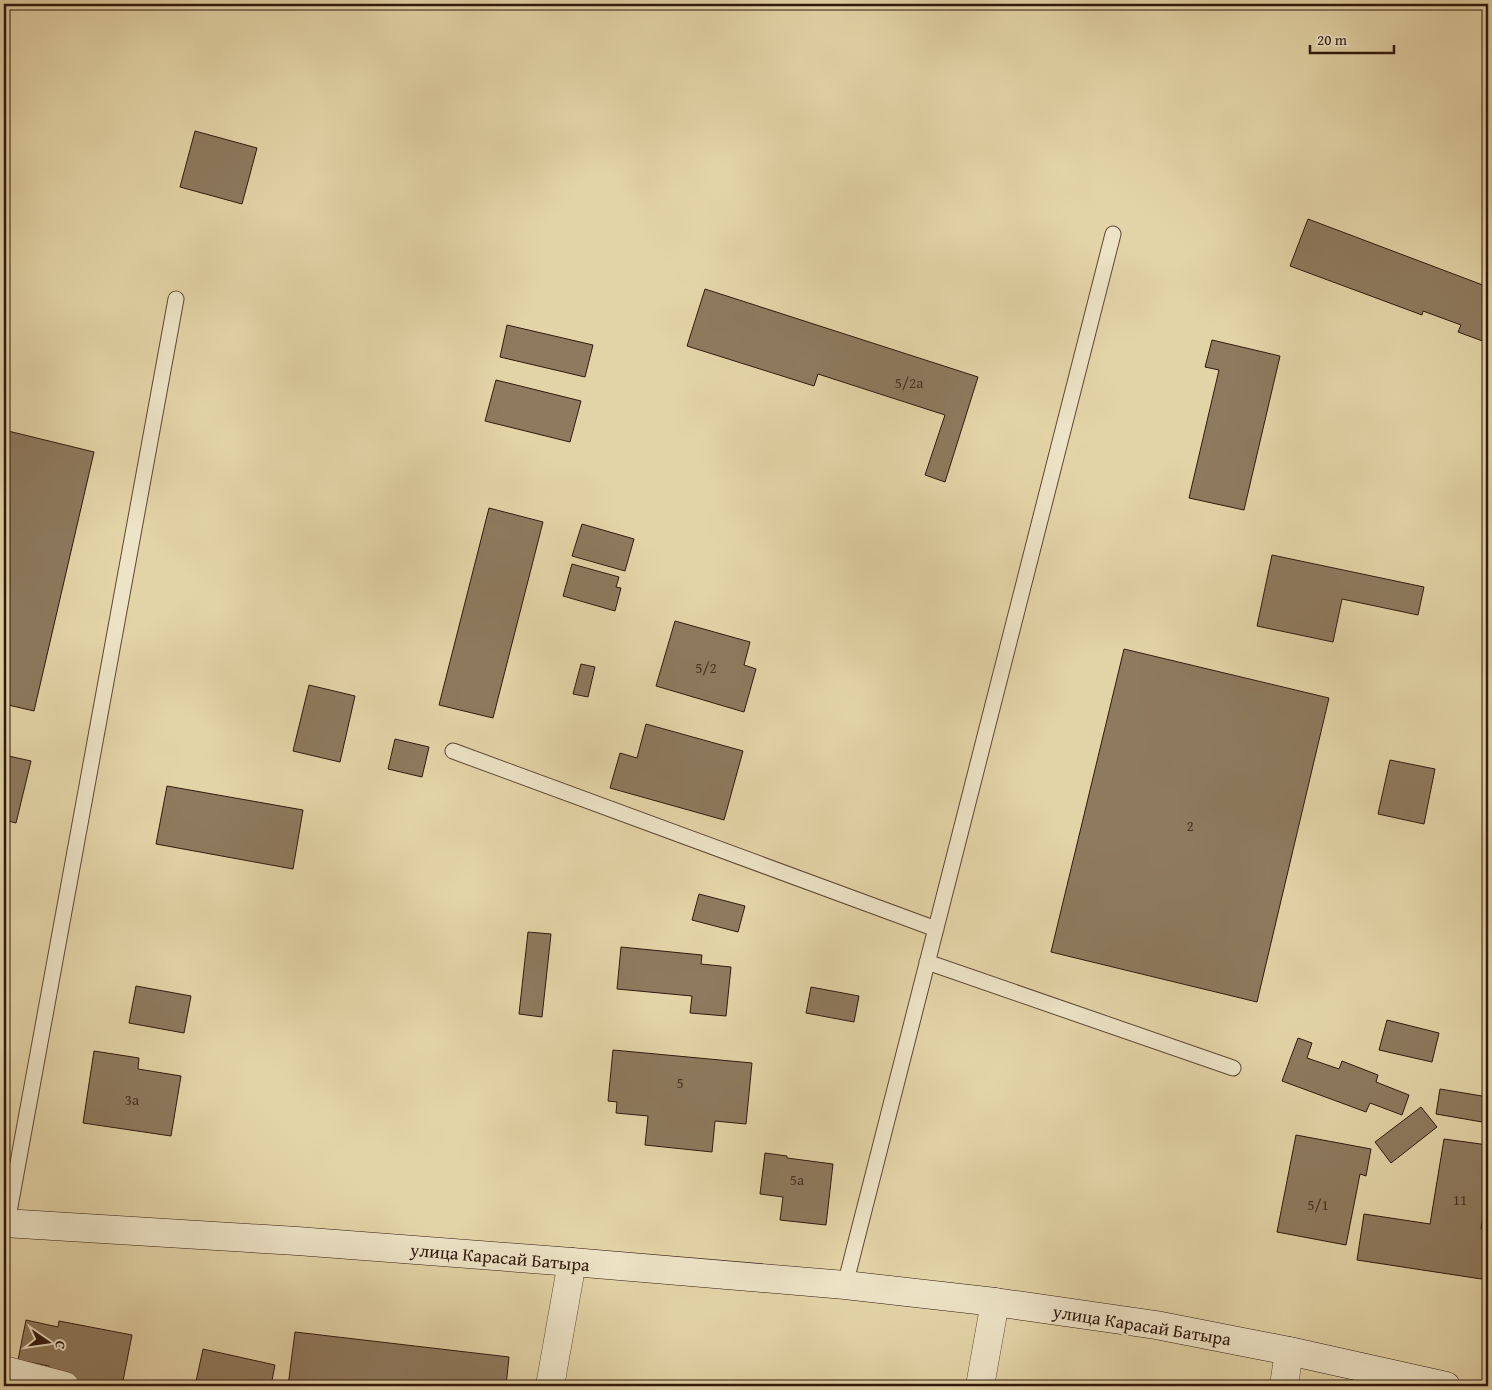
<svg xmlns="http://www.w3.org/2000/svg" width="1492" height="1390" font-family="'Gentium Book Plus',serif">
<rect width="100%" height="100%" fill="#e3d4a7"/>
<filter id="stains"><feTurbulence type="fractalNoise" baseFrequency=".004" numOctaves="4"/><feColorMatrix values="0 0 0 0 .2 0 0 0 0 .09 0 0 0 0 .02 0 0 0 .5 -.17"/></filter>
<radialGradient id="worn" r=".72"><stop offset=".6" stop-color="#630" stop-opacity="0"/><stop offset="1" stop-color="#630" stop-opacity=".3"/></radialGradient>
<path fill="#8e7a5e" stroke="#31180e" d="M195 131 257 148 242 204 180 187Z
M1308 219 1488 287V343L1458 332 1461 325 1423 311 1422 315 1290 266Z
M705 289 978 377 945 482 925 475 945 415 818 374 814 386 687 346Z
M507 325 593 345 585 377 500 357Z
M1212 340 1280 356 1244 510 1189 498 1219 370 1205 367Z
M496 380 581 401 570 442 485 421Z
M4 430 94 452 34 711 4 704Z
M489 508 543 522 493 718 439 705Z
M582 524 634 539 625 571 572 556Z
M1272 555 1424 587 1418 615 1342 599 1333 642 1257 626Z
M572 564 619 577 616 587 621 588 615 611 563 596Z
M675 621 750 642 744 665 756 669 744 712 656 686Z
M1124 649 1329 698 1257 1002 1051 952Z
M581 664 595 667 588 697 573 694Z
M309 685 355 696 340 762 293 751Z
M646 724 743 751 724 820 610 788 620 753 637 758Z
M395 739 429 747 422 777 388 769Z
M4 755 31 761 16 823 4 820Z
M1390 760 1435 769 1424 824 1378 814Z
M167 786 303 810 293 869 156 844Z
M699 894 745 906 738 932 692 920Z
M528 932 551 934 542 1017 519 1014Z
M621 947 702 955 701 964 731 967 726 1016 690 1013 692 996 617 989Z
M136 986 191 996 184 1033 129 1023Z
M811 987 859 996 854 1022 806 1013Z
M1387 1020 1439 1033 1432 1062 1379 1050Z
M1298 1038 1312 1043 1307 1058 1339 1069 1342 1061 1378 1075 1376 1082 1409 1095 1402 1115 1370 1103 1366 1112 1282 1081Z
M613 1050 752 1063 746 1124 715 1121 712 1152 645 1145 648 1116 616 1113 617 1102 608 1101Z
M94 1051 139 1058 138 1069 181 1076 171 1136 83 1123Z
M1440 1089 1488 1097V1123L1436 1114Z
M1421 1107 1437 1127 1391 1163 1375 1142Z
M1296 1135 1371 1149 1366 1176 1360 1174 1346 1245 1277 1232Z
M1444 1139 1488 1145V1184L1481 1229 1488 1230V1280L1357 1260 1364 1214 1430 1224Z
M765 1153 787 1156V1158L833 1164 826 1225 780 1220 783 1197 760 1194Z
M26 1320 58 1327 59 1321 132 1335 122 1386H108L48 1375 49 1366 18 1360Z
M295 1332 509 1357 506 1386H288Z
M203 1349 275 1365 271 1386H195Z"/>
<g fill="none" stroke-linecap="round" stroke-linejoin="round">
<defs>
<path id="service" d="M453 751 936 929
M927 962 1233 1068
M7 1223 176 299
M845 1285 1113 234"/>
<path id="minor" d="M4 1370 65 1386
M550 1386 572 1262
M980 1386 995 1302
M1284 1386 1289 1351"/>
<path id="secondary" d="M4 1223 297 1241 572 1262 845 1285 995 1302 1156 1325 1289 1351 1446 1386"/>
</defs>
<use href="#service" stroke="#5e4734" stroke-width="17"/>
<use href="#minor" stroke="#5e4734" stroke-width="29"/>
<use href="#secondary" stroke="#31180e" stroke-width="29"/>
<use href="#service" stroke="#ede3c6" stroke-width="15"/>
<use href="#minor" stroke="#ede3c6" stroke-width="28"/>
<use href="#secondary" stroke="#ede3c6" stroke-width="28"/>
</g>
<g text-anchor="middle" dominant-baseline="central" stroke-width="4" stroke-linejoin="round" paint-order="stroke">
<g font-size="15" fill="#483022">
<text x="909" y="382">5/2а</text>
<text x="706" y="667">5/2</text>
<text x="1190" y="825">2</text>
<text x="680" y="1082">5</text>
<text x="132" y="1099">3а</text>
<text x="797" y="1179">5а</text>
<text x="1460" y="1199">11</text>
<text x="1318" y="1204">5/1</text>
</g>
<g font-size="18" fill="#31180e" stroke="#ede3c6">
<text transform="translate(500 1257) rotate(5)">улица Карасай Батыра</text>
<text transform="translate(1142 1325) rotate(9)">улица Карасай Батыра</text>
</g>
</g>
<rect width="1492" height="1390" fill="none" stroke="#e3d4a7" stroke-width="20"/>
<rect x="5" y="5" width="1482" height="1380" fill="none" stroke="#31180e" stroke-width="2.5"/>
<rect x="10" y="10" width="1472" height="1370" fill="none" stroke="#31180e"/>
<g transform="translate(48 1342) rotate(103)" stroke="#ede3c6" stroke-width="4" paint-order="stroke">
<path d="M0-4L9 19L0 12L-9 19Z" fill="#31180e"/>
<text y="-8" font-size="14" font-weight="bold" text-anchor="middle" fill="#31180e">С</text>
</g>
<path d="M1310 45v8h84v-8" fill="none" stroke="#31180e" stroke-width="2.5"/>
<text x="1317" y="45" font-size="15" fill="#31180e" stroke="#ede3c6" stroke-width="4" paint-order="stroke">20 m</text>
<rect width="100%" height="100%" filter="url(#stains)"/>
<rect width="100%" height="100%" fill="url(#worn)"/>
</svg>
